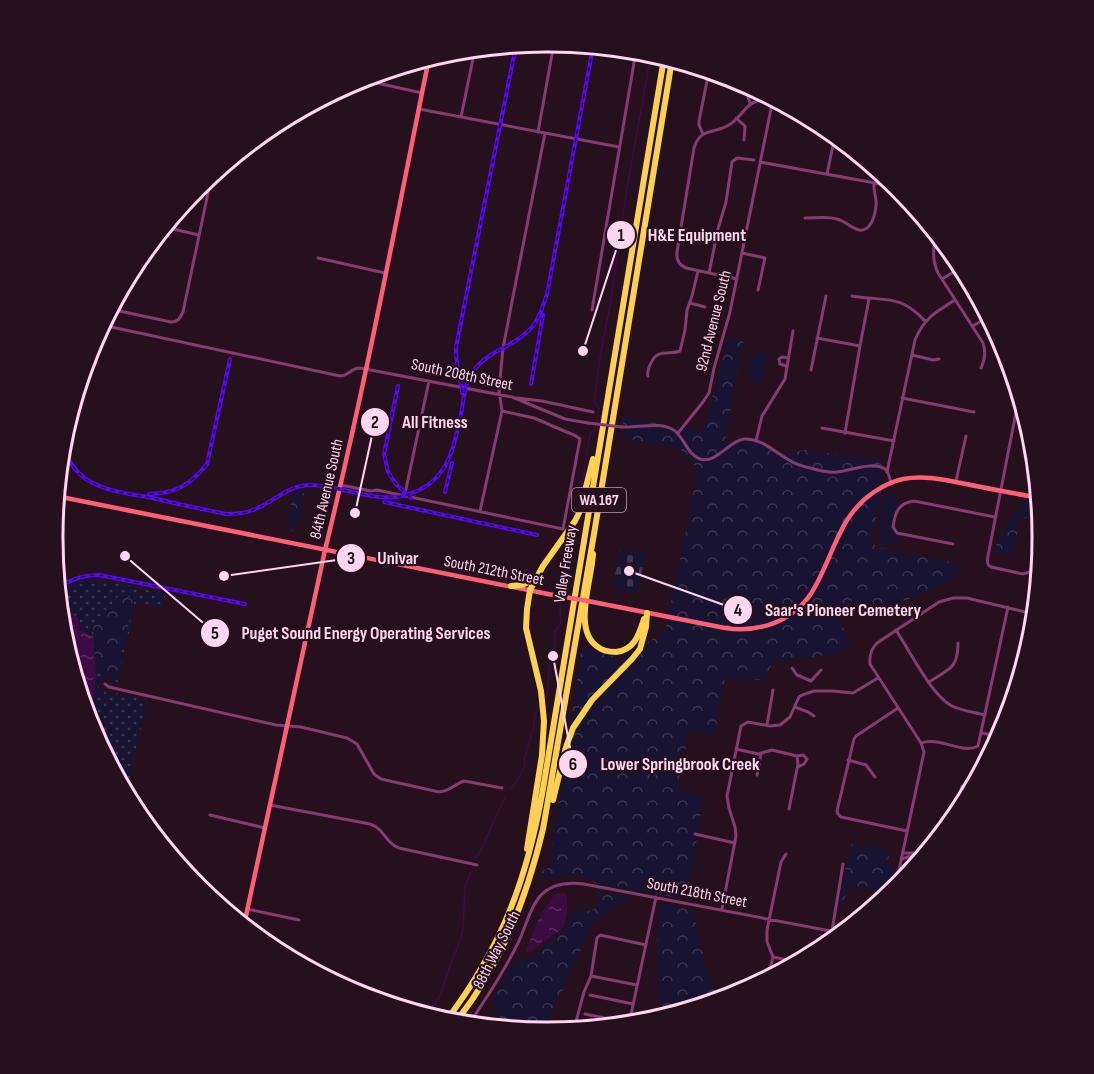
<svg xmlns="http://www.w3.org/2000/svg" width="1094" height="1074" font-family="'Sofia Sans Condensed',sans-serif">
<defs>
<pattern id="grass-dots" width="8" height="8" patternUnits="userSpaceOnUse" patternTransform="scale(1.5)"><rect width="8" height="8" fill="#181330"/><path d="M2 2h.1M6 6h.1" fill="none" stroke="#3b354e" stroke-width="1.8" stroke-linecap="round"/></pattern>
<pattern id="forest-crowns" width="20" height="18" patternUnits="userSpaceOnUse" patternTransform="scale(1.5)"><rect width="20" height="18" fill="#181330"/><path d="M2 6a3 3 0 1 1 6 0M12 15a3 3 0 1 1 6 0" fill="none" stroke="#3b354e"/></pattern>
<pattern id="cemetery-stones" width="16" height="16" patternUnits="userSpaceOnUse" patternTransform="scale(1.5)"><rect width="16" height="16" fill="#181330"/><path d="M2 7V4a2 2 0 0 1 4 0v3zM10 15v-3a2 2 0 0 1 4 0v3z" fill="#3b354e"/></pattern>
<pattern id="water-ripples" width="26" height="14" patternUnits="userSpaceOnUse" patternTransform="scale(1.5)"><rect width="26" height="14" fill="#3c0b44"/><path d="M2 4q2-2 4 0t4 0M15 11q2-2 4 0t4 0" fill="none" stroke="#592e5f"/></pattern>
</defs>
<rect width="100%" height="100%" fill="#26101d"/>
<path fill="url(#grass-dots)" d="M82 580H103L166 593 163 608 136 602 117 686 111 679 101 677 98 689 147 700 127 791 135 793 134 799 128 797 90 726 61 633 58 595 68 586Z"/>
<path fill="url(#forest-crowns)" d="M729 336 743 342 725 442 756 441 780 454 805 450 881 460 883 482 872 538 876 547 961 564 959 573 951 582 873 613 853 600 834 615 851 640 846 652 772 663 765 680 725 678 715 734 689 732 678 788 703 797 694 859 685 899 596 884 589 879 582 876 541 878 538 876 539 872 549 868 582 646 622 659 665 631 689 516 697 469 681 450 627 439 621 417 703 431Z
M294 491 306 494 299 520 293 531 286 529Z
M1024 501 1039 504V513L1023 519 1019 522 1013 555 997 554 994 549 996 547 998 538 1011 519H1013Z
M119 595 135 598 116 677 96 673 93 628Z
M852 843 890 851 887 864 896 867 890 893 848 886 843 906 837 905Z
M597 892 629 897 593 923 548 1022 569 1030 547 1032 503 1028 492 1001 512 963 535 955 565 928 570 915 574 912 589 911 597 908Z
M659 903 693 910 712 989 737 994 660 1017 657 937Z"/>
<path fill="url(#cemetery-stones)" d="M621 548 646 553 637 594 612 589Z"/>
<path fill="#181330" d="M766 350H769C766 363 767 385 751 383L750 358Z
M893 492 898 506 894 513 892 530 896 535 900 536 899 542 889 546 883 545 880 541V535L876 534 883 497Z"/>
<path fill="url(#water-ripples)" d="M69 611 79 618 80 631 93 636 96 673 94 698 79 692 61 633V625L63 624Z
M562 893 567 894V912L564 927 529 953 526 950 541 914 555 894Z"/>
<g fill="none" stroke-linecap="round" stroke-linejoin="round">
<path stroke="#3c0b44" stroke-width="1.5" d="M573 516 577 506 583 480 590 434 595 429 599 409 594 400 601 352 611 300 626 194 651 54
M561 594 576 524
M545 698 548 690 549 665 555 651V632L561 624 560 615 561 599
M510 789 517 781 525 766 524 758 534 727 535 715 540 705
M473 860 479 854 505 797
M428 1016 440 995 452 960 460 941 463 929 465 887 471 871"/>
<path stroke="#843c71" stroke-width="3" d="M359 79 422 93
M750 103 748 97 750 87
M419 109 619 147
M461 117 475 49
M736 118 745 126 744 140
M538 132 554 43
M703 134 699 125V121L709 71
M760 162 897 187
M827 174 835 136
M805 218C816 218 827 216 837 219 845 221 851 228 859 230 871 232 875 215 876 206 877 198 873 191 874 183
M164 227 199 235
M936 235C933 249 932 260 938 273L983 343C986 352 985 360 981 368
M742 253 765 258 758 290
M318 258 385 273
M709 273 718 229 726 202 732 162 737 158 754 160
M737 279 686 268C679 265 676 260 677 252L694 148C700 127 715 134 729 125 746 114 746 96 773 101
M942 279 962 267
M852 296C885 302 899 293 925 321
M690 303 705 307
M110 309 171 322C178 322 180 318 183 312L212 174
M592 310 636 51
M102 325 340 376C348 376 351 368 360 368L512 397 565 419 588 423
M973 326 988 317
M817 338 860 346
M912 355 933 360 939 359
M786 366 780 364 779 359 782 357 788 358
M811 370 826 296
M648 376C647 370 649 366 652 361 658 349 670 355 680 351L685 330 687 310 692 296 698 271
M1019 397 988 556C987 560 987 565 991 567L1023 574 1030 572 1041 526
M517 398 542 401 593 412
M902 398 974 412
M622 427C638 428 658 422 672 429 684 435 686 454 700 459 717 464 728 441 744 439 762 438 774 452 789 460 796 465 806 467 814 469 822 471 829 473 837 472 849 471 875 460 886 470 889 473 890 479 891 483
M822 428 894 441
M678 433 703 402 709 393 714 368 730 312 773 99
M845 433 860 346 869 299
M756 441 762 416 785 379 793 331
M887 472 915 340C924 318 936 312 955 300
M956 481 966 436
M341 485 371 491 377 490 563 529 580 439 576 436 534 418 502 411
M403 496 406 489 429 381
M480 511 502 411 499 390 503 348 545 133
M953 544 897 533 893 527C895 513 898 503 914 501L995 517
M896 630C909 650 932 696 952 706 962 711 974 712 985 715
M792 668 797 675 811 681
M811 681 821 670
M929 682C949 669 958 669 958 643
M105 684 109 687 276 725 301 727 347 738 357 744 374 774 381 779 439 792C449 792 455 784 464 781L502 788
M795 707 808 712 814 716
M898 708 856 736 854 739 837 811 838 814 841 817 907 831
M767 725 773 690
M981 733 999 736
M921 743C940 736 963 755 978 746L1008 607
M736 749 758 754 772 750 797 756 798 764 789 809
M797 756 803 755 807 759 804 764 798 767
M848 760 866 765 875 777
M757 775 761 754
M270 805 370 824C385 829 385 843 399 848L477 865
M210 815 265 828
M956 815 962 786
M695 834 735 843
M903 853H916
M902 859 914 855H923
M895 889 924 752 921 743 870 664C869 655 871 649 877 643L939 602 953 598H967L1034 614
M247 909 299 920
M722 909 736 836 735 827 729 808 727 796 741 726 748 722 770 726 780 725 790 717 799 697 802 695 814 691H833L853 693 878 678
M832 931 843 864
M773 957 797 962
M591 976 637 985
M768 977 773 957 767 942V930L781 862 786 854
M590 995 633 1004
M585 1014 629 1023
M469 1024C487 997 505 970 519 941 526 926 530 907 541 895 553 883 569 882 584 884L841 933
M629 1024 656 897
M574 1029 584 992 591 976 597 938 600 935 646 945"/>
<path stroke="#fc6077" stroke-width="4.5" d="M56 496 548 594
M593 602 725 628C758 633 793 622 812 592 834 557 837 517 874 492 883 486 893 481 903 479 924 475 946 480 966 484 990 489 1014 493 1038 498
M244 925 325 550C365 387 396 222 429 58"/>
<path stroke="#fbd054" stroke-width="6" d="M593 554C592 579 572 631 598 647 603 651 610 652 616 652 635 650 639 634 644 619
M511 586 522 585 535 579
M553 800 566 747 573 728 592 700 632 659 640 649 646 627 647 613
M527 849 542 755 544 721 541 691 526 628 527 609 530 590 543 566 575 521 580 511 593 459
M446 1021C502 947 527 880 543 789L664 58
M455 1023C501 965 526 900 543 829L594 534 672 60"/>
<defs>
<path id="rail" d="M531 384 543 315
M398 386 384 454 388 472 396 484 411 498
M462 393C461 377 455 363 456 347L516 45
M61 442C66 457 73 470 86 479 106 492 131 494 153 498 177 504 201 509 226 514 235 514 244 514 253 510 273 503 287 485 311 485 339 485 366 500 397 497 404 496 412 493 419 490 451 475 455 441 462 409 464 396 465 382 474 370 489 350 516 346 532 327 540 318 543 305 547 294L593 47
M445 492 452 463
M149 494C177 493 190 485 207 464L230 359
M384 502 537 535
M57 589C70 579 83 575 99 575L245 604"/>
</defs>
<use href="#rail" stroke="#5507fa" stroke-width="4"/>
<use href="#rail" stroke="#26101d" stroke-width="1.5" stroke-dasharray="4.5" stroke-linecap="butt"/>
<path stroke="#843c71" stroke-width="3" d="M588 423 622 427"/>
<path stroke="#fc6077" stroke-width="4.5" d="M548 594 593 602"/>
</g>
<g text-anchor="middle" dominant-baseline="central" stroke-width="4.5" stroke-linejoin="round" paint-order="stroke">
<rect fill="#26101d" stroke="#bd9bb1" stroke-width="1.5" x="572" y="488" width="54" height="24" rx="4.5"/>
<g font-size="15" font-weight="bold" fill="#fed6f1">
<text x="599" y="500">WA 167</text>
</g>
<g font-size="16" fill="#fed6f1" stroke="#26101d">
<text transform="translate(714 321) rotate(-76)">92nd Avenue South</text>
<text transform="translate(462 375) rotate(12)">South 208th Street</text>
<text transform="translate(327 489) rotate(-77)">84th Avenue South</text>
<text transform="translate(566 564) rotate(-81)">Valley Freeway</text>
<text transform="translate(494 571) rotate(11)">South 212th Street</text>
<text transform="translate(697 893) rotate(11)">South 218th Street</text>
<text transform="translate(497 950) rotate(-63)">88th Way South</text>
</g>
</g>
<path d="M0 0H1094V1074H0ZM547 52H548A484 484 0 0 1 1032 536V538A484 484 0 0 1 548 1022H547A484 484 0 0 1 63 538V536A484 484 0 0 1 547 52Z" fill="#26101d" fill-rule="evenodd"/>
<path fill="none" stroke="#fed6f1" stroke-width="3" d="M547 52H548A484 484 0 0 1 1032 536V538A484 484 0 0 1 548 1022H547A484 484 0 0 1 63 538V536A484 484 0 0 1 547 52Z"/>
<path fill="none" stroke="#fed6f1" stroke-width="2" d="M583 351L621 235M355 513L375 422M224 576L351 558M629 571L738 610M125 556L215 633M553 656L573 764"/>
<g fill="#fed6f1" stroke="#26101d" stroke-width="2">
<circle cx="583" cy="351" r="6"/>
<circle cx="355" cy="513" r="6"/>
<circle cx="224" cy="576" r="6"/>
<circle cx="629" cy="571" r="6"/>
<circle cx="125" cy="556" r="6"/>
<circle cx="553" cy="656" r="6"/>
<circle cx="621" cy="235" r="15"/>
<circle cx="375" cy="422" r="15"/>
<circle cx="351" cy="558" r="15"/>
<circle cx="738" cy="610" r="15"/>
<circle cx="215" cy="633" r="15"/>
<circle cx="573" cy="764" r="15"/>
</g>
<g font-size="18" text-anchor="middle" font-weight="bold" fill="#111">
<text x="621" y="241">1</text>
<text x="375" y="428">2</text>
<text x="351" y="564">3</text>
<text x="738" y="616">4</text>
<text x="215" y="639">5</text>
<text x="573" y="770">6</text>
</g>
<g font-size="18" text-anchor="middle" font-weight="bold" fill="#fed6f1" stroke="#26101d" stroke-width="4.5" stroke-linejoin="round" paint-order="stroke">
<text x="697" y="241">H&amp;E Equipment</text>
<text x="435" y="428">All Fitness</text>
<text x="398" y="564">Univar</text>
<text x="843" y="616">Saar's Pioneer Cemetery</text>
<text x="366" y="639">Puget Sound Energy Operating Services</text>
<text x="680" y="770">Lower Springbrook Creek</text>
</g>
</svg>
